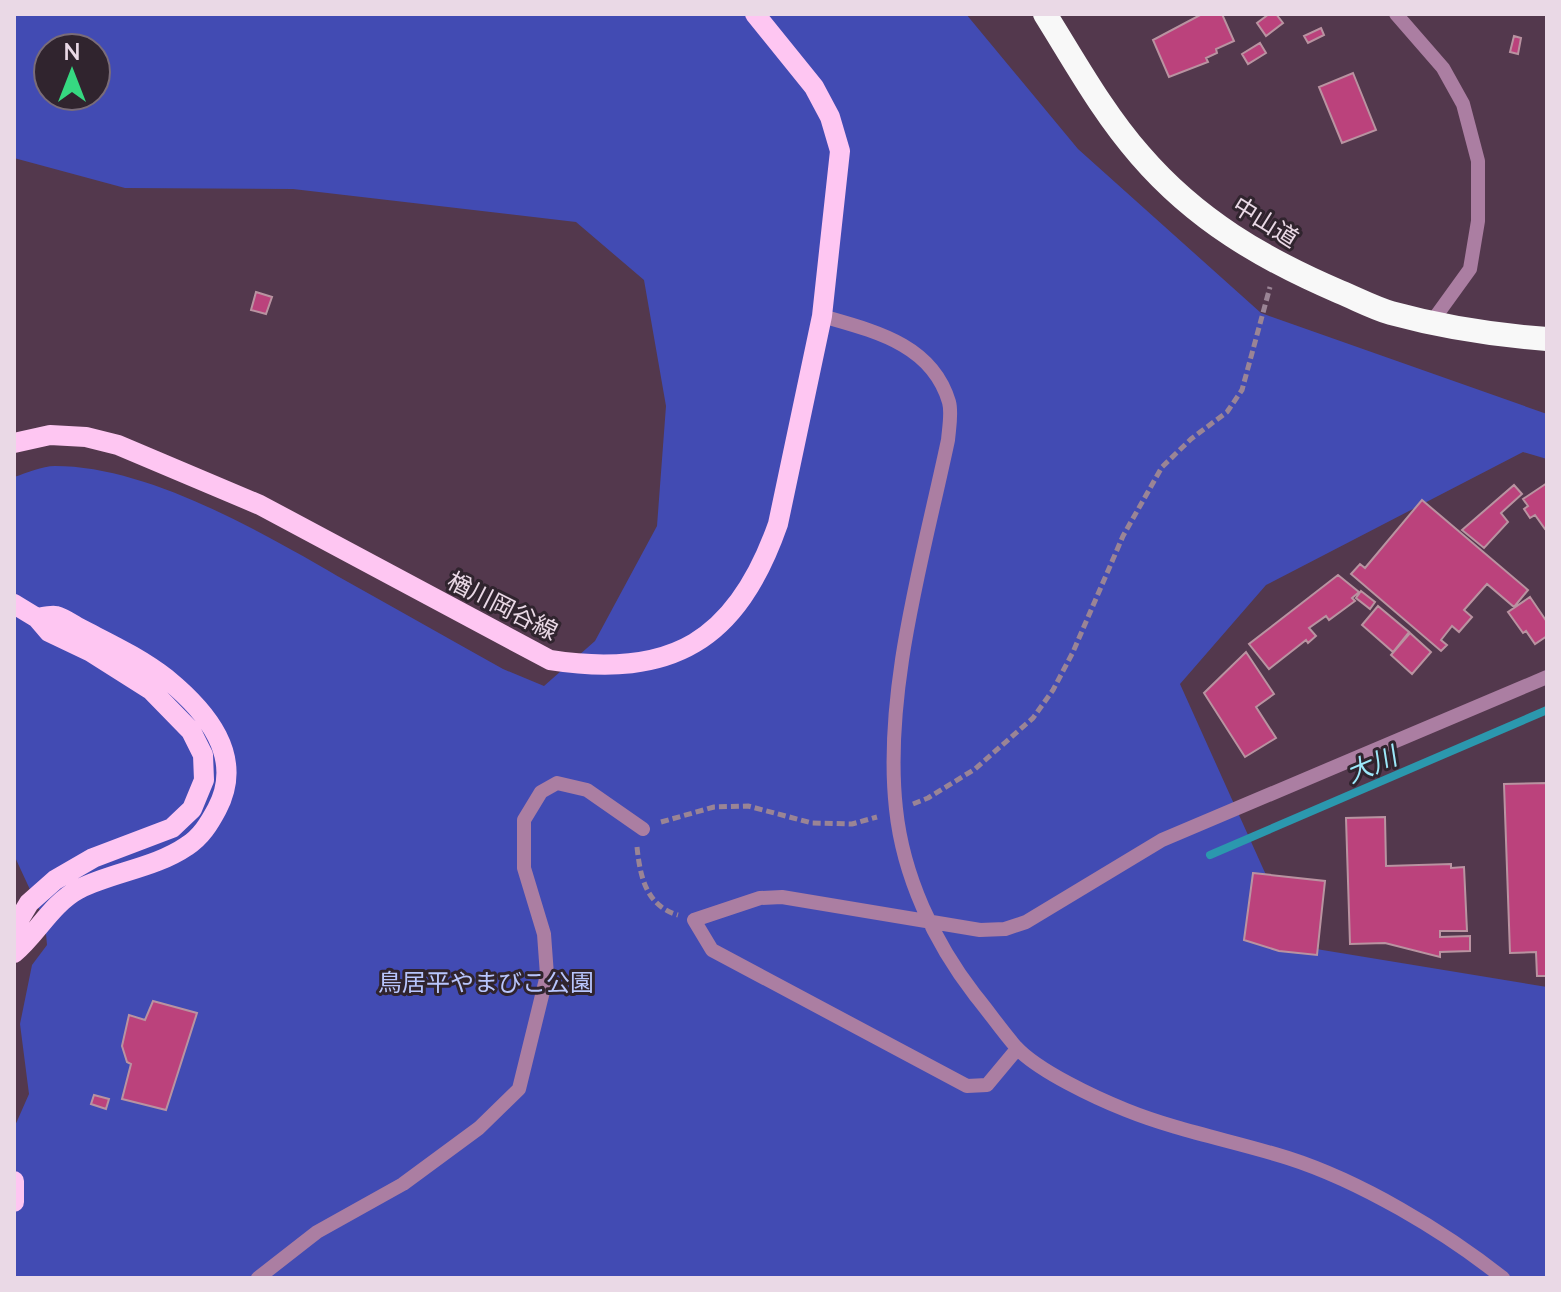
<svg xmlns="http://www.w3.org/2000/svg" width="1561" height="1292" font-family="Lato,'Noto Sans JP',sans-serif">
<rect width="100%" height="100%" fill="#53384d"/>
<path fill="#424bb3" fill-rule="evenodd" d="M14 14H966L1078 149 1261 313 1547 414V459L1523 452 1266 585 1180 684 1298 946 1547 987V1278H14V1128L29 1094 20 1024 32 965 47 945 45 922 14 855V477C27 473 42 466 55 466 150 466 267 535 348 582 400 611 451 640 503 669L544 686 595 641 657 526 666 406 644 280 576 222 293 189 125 188 14 158ZM48 48H96V96H48Z"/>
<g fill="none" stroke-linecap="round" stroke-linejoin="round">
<path stroke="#2b98ae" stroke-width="8" d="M1210 855 1547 710"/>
</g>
<path fill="#bb427c" stroke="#b993a1" stroke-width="2" d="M1202 14H1222L1234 41 1216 49 1217 53 1206 58 1208 62 1169 77 1153 40Z
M1269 14H1276L1283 23 1266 36 1257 23Z
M1321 28 1324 35 1308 43 1304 36Z
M1514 36 1521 38 1518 54 1510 52Z
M1260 43 1266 53 1248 64 1242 54Z
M1353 73 1376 130 1342 143 1319 87Z
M256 292 272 297 266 314 251 310Z
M1547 483V528L1545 529 1535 515 1530 518 1524 509 1528 506 1523 499Z
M1514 485 1522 494 1501 513 1508 522 1484 548 1462 530Z
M1422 500 1528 590 1514 607 1487 584 1464 610 1472 617 1459 632 1452 626 1441 640 1447 645 1441 651 1351 574 1360 564 1365 568Z
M1338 575 1359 592 1352 598 1355 601 1329 620 1326 616 1309 628 1316 636 1308 643 1306 640 1269 669 1249 644Z
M1361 591 1375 602 1370 609 1356 598Z
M1530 597 1547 622V636L1535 644 1526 631 1523 633 1508 612Z
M1378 606 1409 632 1393 652 1362 625Z
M1410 633 1431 652 1412 674 1391 655Z
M1246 652 1274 694 1256 707 1276 738 1245 757 1204 693Z
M1547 783V976H1537L1536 952 1510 953 1504 784Z
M1385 817 1386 866 1451 864V868L1464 867 1467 931H1440V937L1470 936V951L1440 952V957L1385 943 1350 944 1346 818Z
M1253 873 1325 881 1317 955 1279 951 1244 940Z
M153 1001 197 1013 166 1110 122 1099 131 1064 127 1062 122 1046 129 1015 145 1020Z
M94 1095 109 1099 106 1109 91 1104Z"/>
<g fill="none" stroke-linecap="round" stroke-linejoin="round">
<path stroke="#9a8495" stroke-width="5" stroke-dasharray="8 4" stroke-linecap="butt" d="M913 804 928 798 975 769 1033 718 1053 690 1073 652 1123 536 1162 467 1191 439 1227 412 1242 390 1270 287
M661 822 714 807 748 806 812 823 852 824 877 817
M637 847C640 876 646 906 678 915"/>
<path stroke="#ab7ea2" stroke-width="14" d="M1396 14 1443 68 1463 104 1478 161V221L1470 269 1431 323
M822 316C874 331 932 344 949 402 952 413 949 428 948 440 924 554 883 692 896 809 903 876 934 942 975 995 989 1012 1002 1031 1016 1047 1038 1071 1096 1098 1126 1110 1178 1131 1234 1141 1288 1158 1360 1181 1444 1231 1503 1278
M1017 1049 987 1085 967 1086 712 950 694 920 760 898 782 897 980 930 1005 929 1026 922 1162 840 1547 677
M258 1278 317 1232 403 1184 479 1128 519 1089 547 975 544 934 524 868V820L541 792 557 783 587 790 643 829"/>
<path stroke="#fec6f2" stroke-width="20" d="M14 443 50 435 86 437 118 445 260 505 550 660C672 679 737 641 778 524L822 316 840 151 830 117 814 87 755 14
M14 604 37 618 49 632 91 652 151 690 191 731 203 755 204 780 192 809 172 828 93 858 55 880 29 903 14 928
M14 953C37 934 51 904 79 889 113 872 155 868 187 846 201 837 209 824 217 809 245 756 206 711 167 679 140 658 112 645 83 630 75 626 64 618 56 616 51 615 43 617 37 618
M14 1181V1202"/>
<path stroke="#f8f8f8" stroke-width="24" d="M1045 14C1075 62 1103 113 1140 155 1196 220 1263 259 1340 292 1357 299 1374 308 1391 313 1442 327 1494 335 1547 339"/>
</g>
<g text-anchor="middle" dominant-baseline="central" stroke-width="6" stroke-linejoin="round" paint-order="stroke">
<g font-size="24" fill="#ead9e6" stroke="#30242e">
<text transform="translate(1266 221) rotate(32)">中山道</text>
<text transform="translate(503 605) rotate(27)">楢川岡谷線</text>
</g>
<g font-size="24" fill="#b8c5fc" stroke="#30242e">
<text x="486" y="981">鳥居平やまびこ公園</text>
</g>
<g font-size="26" font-style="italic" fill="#9de9fa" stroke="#30242e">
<text transform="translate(1371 764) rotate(-23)">大川</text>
</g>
</g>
<rect width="1561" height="1292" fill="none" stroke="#ead9e6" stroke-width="32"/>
<g transform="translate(72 72)"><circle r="38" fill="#30242e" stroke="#7a6c78" stroke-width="2"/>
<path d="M0-6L14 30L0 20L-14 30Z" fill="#36d881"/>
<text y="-12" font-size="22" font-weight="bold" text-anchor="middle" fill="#ead9e6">N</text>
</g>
</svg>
